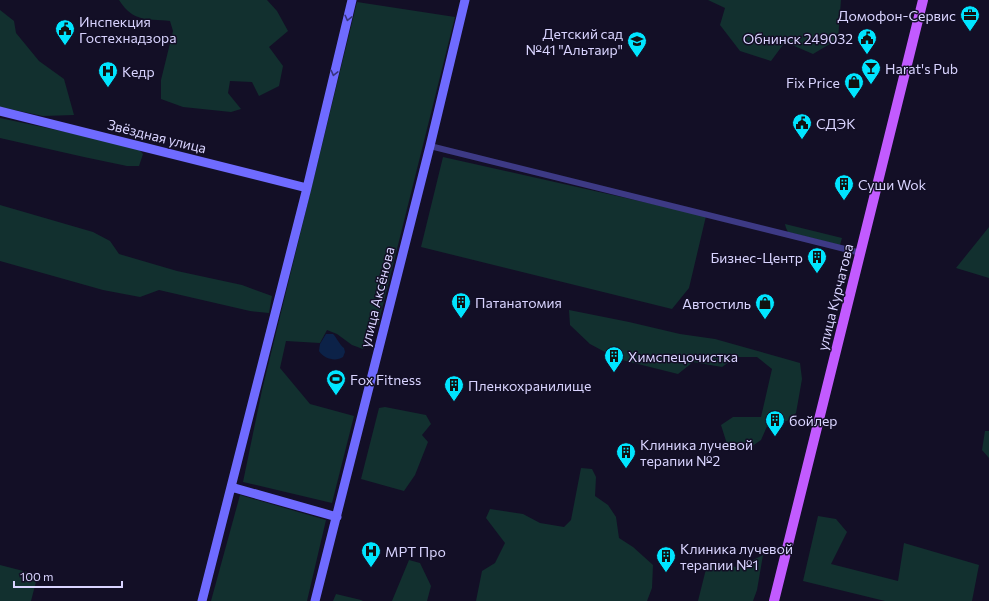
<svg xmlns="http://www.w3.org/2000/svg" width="989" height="601" font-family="Commissioner,sans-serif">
<rect width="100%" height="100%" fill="#130f26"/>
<path fill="#12302f" d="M119 0H267L277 11 288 31 269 47 283 66 279 86 259 96 252 82 230 81 228 93 241 109 231 112 183 107 161 99V80L173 31 170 21C146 18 134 23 119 0Z
M708 0H841L838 39 813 54 785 42 771 61 740 51 720 25 725 8Z
M357 2 455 17 378 325 369 322 363 349 352 345 337 334 327 330 320 343 286 341 280 368 310 404 354 416 332 503 243 482 262 390Z
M0 10 14 21 16 33 39 61 64 79 74 115 43 116 0 107Z
M0 118 137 147 143 154 139 166H127L84 157 0 138Z
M443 157 706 216 689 288 672 309 421 247Z
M0 205 93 232 110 241 119 254 177 271 242 285 272 296 269 313 250 311 159 290 140 297 103 290 0 261Z
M785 224 842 238 840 245 788 232 786 228Z
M989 227V278L956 268Z
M569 310 629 322 680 334 715 339 800 363 802 379 796 413 787 421 768 424 761 440 748 449 727 444 721 425 733 417H761L772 369 757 357H736L722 367 693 362 678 374 618 359 590 344 570 325Z
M385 407 426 415 431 424 422 435 428 442 415 475 404 491 361 479 379 408Z
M985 431H989V458L982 450Z
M581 468 592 469 596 477 595 496 608 505 616 517 619 538 633 547 653 565 652 588 647 601H476L482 571 495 563 505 543 486 518 490 509 523 514 540 523 564 527 571 520Z
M240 495 326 520 307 601H211Z
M818 516 836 519 847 532 831 564 898 581 904 543 979 565 972 601H885L803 581Z
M763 555 757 590 753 601H698L707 565 739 567Z
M409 560 420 563 431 586 427 601H392Z
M0 565 35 574 37 578 31 601H0Z
M336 594 361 600 363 601H333Z"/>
<path fill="#0c2248" d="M326 334H333C337 338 339 344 344 348L345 352 343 357C336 362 324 359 319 351L320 344Z"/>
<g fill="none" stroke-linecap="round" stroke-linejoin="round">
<path stroke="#3d3a85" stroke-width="6" d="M430 146 861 253"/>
<path stroke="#6f6bff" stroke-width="9" d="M0 111 307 188
M231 487 337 517
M202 601 307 188 352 0
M315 601 430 146 465 0"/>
<path stroke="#c25bff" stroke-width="10" d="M774 601 923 0"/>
</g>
<defs><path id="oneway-chevron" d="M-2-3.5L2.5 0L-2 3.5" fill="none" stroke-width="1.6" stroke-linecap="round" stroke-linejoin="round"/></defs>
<g stroke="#38347d">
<use href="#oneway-chevron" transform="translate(348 18) rotate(104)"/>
<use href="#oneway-chevron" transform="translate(334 73) rotate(104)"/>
</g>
<defs>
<symbol id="office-pin" viewBox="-11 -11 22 30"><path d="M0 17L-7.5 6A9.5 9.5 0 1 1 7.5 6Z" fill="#00e5ff" stroke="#130f26"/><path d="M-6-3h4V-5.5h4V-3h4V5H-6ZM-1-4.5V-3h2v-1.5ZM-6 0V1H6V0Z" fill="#111"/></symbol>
<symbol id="civic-pin" viewBox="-11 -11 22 30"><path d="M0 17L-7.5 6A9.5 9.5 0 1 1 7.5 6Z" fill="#00e5ff" stroke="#130f26"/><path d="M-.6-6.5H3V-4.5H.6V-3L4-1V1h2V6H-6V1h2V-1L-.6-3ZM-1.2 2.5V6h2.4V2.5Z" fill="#111"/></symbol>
<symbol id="school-pin" viewBox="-11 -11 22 30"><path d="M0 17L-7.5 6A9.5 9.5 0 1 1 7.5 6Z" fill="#00e5ff" stroke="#130f26"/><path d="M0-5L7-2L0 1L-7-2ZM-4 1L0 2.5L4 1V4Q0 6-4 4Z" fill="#111"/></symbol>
<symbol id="bar-pin" viewBox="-11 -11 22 30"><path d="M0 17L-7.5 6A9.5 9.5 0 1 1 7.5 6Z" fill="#00e5ff" stroke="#130f26"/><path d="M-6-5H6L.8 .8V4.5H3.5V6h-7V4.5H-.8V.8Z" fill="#111"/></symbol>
<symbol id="hospital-pin" viewBox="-11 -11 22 30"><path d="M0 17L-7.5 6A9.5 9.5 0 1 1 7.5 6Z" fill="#00e5ff" stroke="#130f26"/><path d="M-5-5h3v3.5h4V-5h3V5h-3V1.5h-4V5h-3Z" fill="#111"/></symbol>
<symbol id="shop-pin" viewBox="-11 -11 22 30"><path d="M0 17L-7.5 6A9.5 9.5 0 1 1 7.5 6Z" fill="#00e5ff" stroke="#130f26"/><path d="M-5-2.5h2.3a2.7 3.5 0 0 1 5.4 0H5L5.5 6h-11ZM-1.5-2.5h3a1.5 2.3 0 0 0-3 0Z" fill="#111"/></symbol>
<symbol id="building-pin" viewBox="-11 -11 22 30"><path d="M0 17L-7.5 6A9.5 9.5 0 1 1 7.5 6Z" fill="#00e5ff" stroke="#130f26"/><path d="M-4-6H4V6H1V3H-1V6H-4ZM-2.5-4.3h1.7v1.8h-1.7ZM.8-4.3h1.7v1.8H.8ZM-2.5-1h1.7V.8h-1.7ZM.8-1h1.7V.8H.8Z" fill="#111"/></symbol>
<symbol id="stadium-pin" viewBox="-11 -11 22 30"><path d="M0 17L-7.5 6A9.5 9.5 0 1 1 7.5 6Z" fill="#00e5ff" stroke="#130f26"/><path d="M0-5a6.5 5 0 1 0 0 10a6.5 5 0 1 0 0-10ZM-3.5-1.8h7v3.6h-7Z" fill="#111"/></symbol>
</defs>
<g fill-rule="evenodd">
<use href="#office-pin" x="959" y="4" width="22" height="30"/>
<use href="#civic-pin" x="54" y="18" width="22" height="30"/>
<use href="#civic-pin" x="856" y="27" width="22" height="30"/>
<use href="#school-pin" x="626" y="30" width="22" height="30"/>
<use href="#bar-pin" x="860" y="57" width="22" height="30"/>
<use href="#hospital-pin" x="97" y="60" width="22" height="30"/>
<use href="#shop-pin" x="843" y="71" width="22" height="30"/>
<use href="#civic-pin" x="791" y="112" width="22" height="30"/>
<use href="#building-pin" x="833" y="173" width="22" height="30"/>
<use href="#building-pin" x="806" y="246" width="22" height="30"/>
<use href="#building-pin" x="450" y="291" width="22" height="30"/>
<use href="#shop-pin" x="754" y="292" width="22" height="30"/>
<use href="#building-pin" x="603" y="345" width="22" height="30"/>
<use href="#stadium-pin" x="325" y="368" width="22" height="30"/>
<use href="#building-pin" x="443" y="374" width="22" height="30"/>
<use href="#building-pin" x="764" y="409" width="22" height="30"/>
<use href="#building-pin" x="615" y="441" width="22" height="30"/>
<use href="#hospital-pin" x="360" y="540" width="22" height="30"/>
<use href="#building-pin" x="655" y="545" width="22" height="30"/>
</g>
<g text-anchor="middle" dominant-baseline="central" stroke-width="3" stroke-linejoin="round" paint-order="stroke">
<g font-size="14" fill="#d9d4ff" stroke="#130f26" text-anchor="start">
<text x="956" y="15" text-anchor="end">Домофон-Сервис</text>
<text x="79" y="21">Инспекция<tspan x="79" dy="16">Гостехнадзора</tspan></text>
<text x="623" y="33" text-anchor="end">Детский сад<tspan x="623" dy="16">№41 "Альтаир"</tspan></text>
<text x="853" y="38" text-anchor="end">Обнинск 249032</text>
<text x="885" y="68">Harat's Pub</text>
<text x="122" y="71">Кедр</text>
<text x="840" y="82" text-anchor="end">Fix Price</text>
<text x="816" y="123">СДЭК</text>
<text x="858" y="184">Суши Wok</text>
<text x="803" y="257" text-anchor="end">Бизнес-Центр</text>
<text x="475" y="302">Патанатомия</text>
<text x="751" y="303" text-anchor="end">Автостиль</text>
<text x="628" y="356">Химспецочистка</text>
<text x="350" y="379">Fox Fitness</text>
<text x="468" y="385">Пленкохранилище</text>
<text x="789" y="420">бойлер</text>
<text x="640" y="444">Клиника лучевой<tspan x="640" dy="16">терапии №2</tspan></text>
<text x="680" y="548">Клиника лучевой<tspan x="680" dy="16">терапии №1</tspan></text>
<text x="385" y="551">МРТ Про</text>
</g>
<g font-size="14" fill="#d9d4ff" stroke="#130f26">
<text transform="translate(157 136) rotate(14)">Звёздная улица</text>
<text transform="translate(377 297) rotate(-76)">улица Аксёнова</text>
<text transform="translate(835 297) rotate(-76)">улица Курчатова</text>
</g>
</g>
<path d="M14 581v6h108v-6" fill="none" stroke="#d9d4ff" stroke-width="2"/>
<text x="20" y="581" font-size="12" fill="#d9d4ff" stroke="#130f26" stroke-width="3" paint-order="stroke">100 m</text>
</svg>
